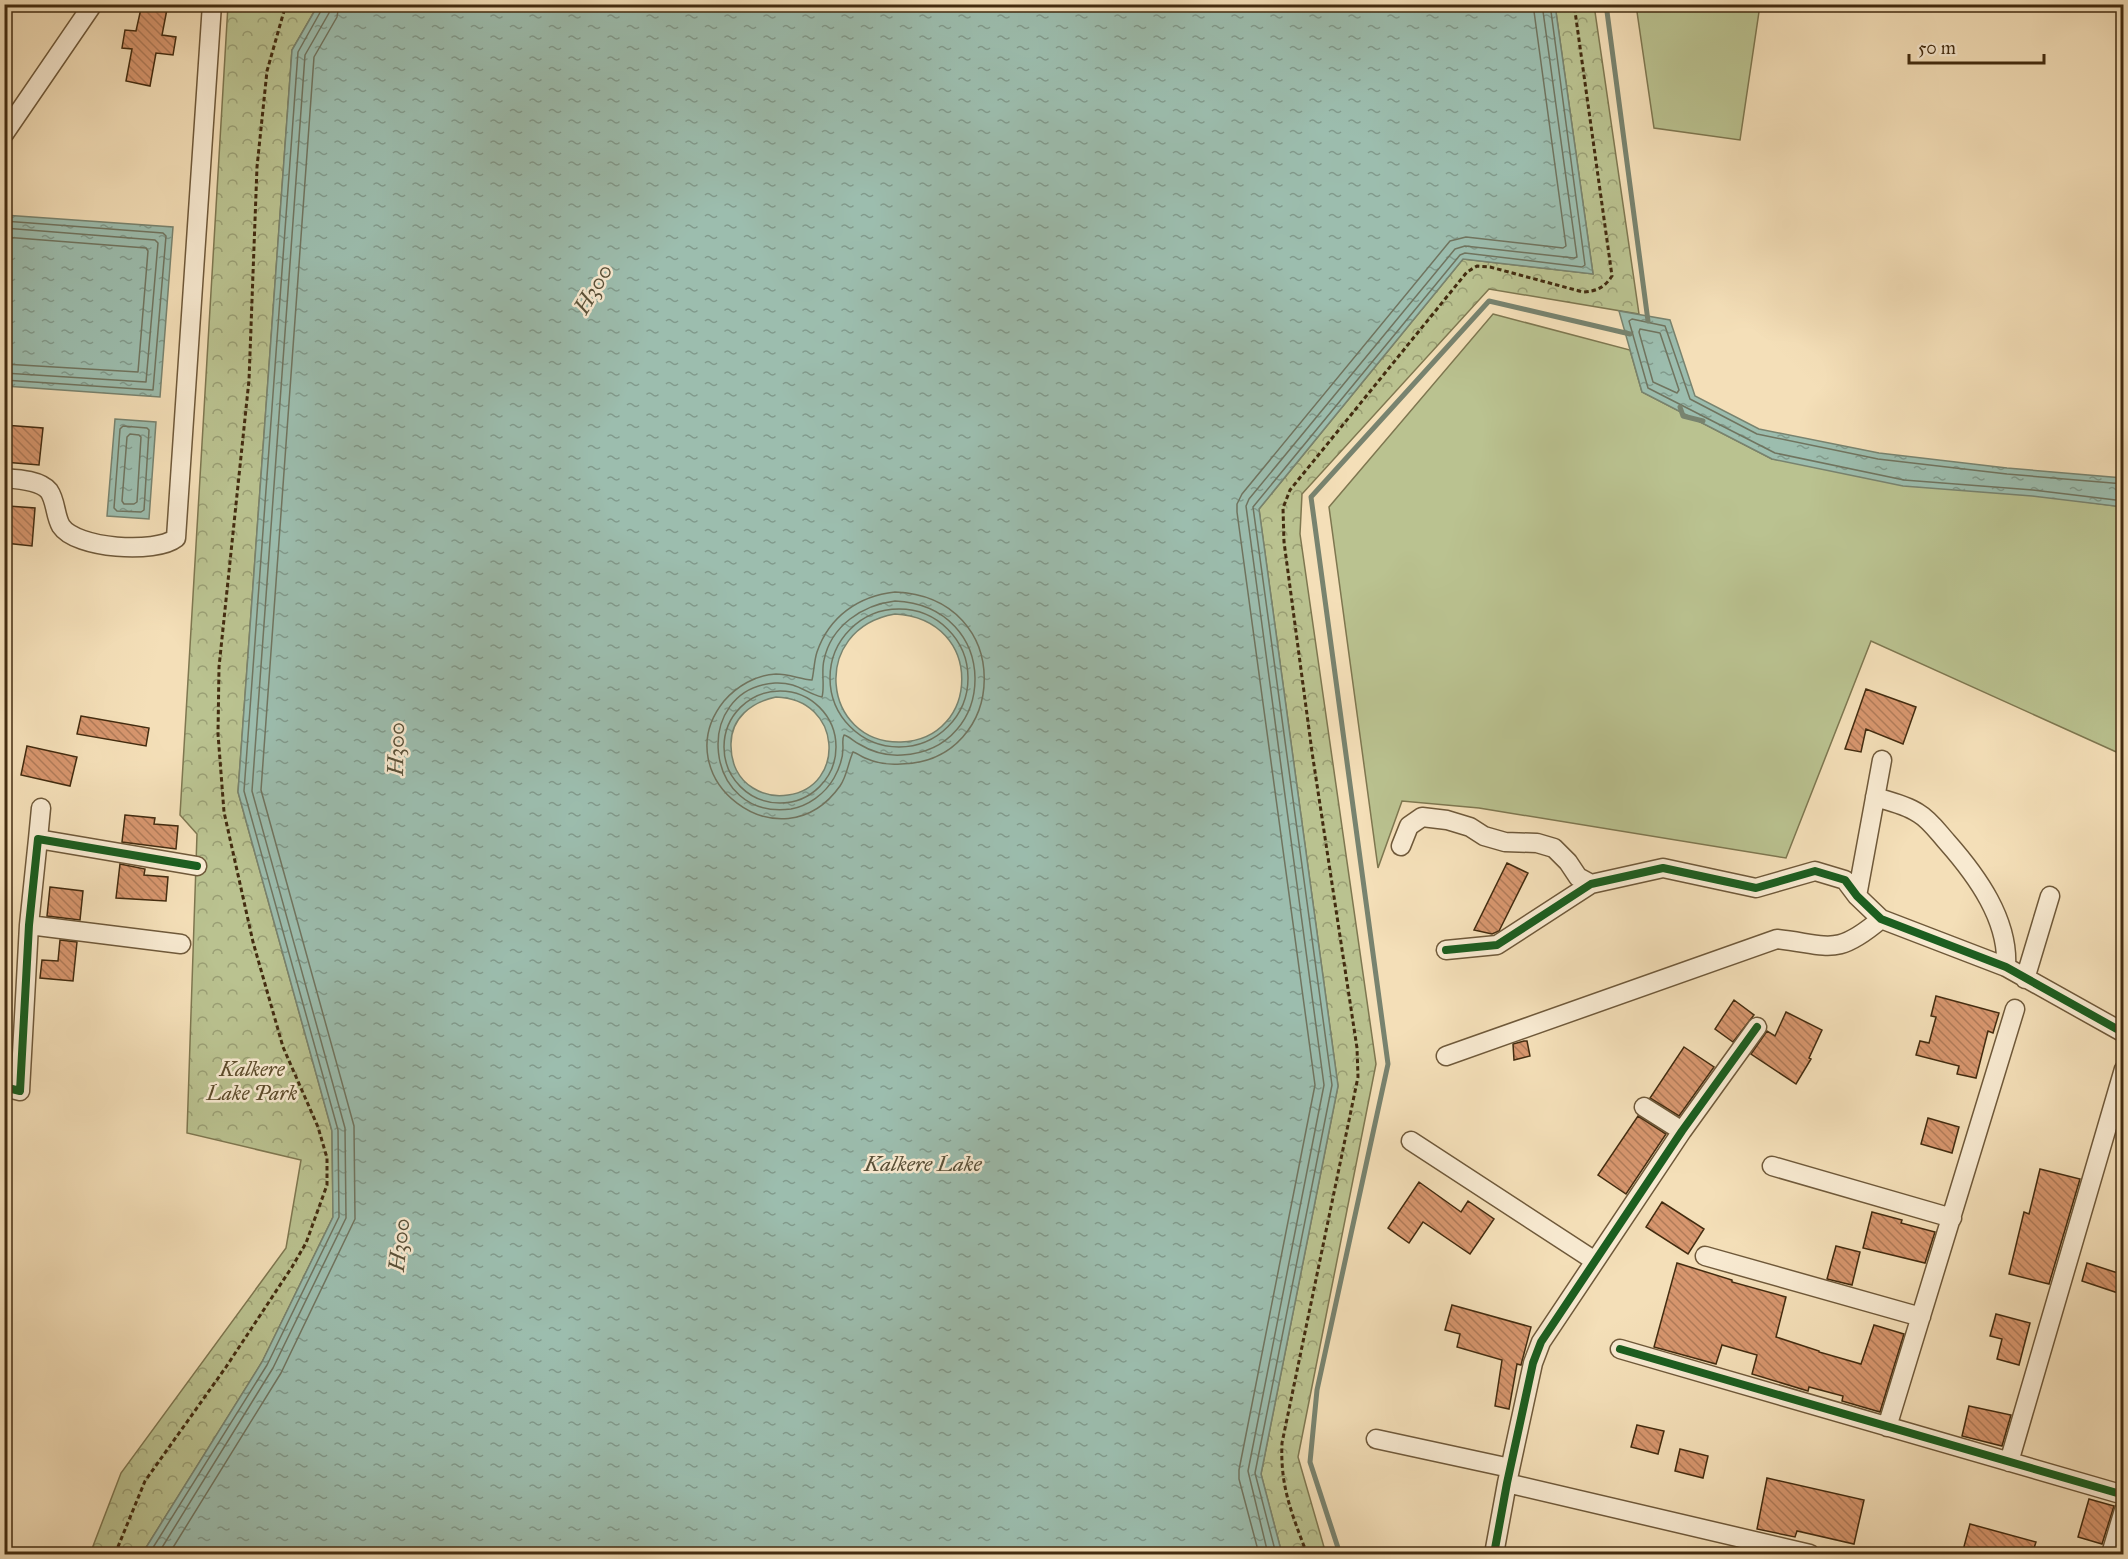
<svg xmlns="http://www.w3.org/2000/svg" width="2128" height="1559" font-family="'IM FELL Great Primer',serif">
<defs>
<pattern id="park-crowns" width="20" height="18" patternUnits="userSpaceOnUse" patternTransform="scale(1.5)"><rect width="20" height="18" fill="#bac290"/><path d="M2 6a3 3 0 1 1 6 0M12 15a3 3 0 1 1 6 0" fill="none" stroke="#999e74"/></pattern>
<pattern id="water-ripples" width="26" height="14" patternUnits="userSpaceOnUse" patternTransform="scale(1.5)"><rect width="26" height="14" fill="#9cbdae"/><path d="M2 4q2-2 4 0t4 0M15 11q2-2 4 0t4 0" fill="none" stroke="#819a8c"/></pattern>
<pattern id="building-back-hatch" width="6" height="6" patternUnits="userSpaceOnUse" patternTransform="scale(1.5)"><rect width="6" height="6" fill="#d7966e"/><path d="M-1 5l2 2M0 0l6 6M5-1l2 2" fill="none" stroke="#b07b59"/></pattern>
</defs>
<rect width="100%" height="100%" fill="#f4dfb8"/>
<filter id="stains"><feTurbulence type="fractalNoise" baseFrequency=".00333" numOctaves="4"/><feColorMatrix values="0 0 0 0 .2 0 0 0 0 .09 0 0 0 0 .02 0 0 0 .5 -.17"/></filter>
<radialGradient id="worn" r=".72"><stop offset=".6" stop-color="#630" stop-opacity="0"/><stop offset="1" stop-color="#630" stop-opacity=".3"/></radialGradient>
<path fill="#bac290" stroke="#7e7750" stroke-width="1.5" d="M1636 5H1760L1740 140 1654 128Z
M1493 314 1630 350 1642 392 1772 459 2123 507V755L1871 641 1786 858 1479 808 1402 801 1378 868 1329 507Z"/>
<path fill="url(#park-crowns)" stroke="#7e7750" stroke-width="1.5" d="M228 5H318L292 50 238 792 332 1131 333 1217 262 1362 142 1554H90L121 1473 286 1248 301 1160 187 1133 197 834 180 815Z
M1555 5H1594L1639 314 1489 289 1302 494 1300 534 1376 1064 1298 1457 1326 1554H1282L1261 1474 1338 1086 1259 509 1463 259 1593 274Z"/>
<path fill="url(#water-ripples)" stroke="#78836f" stroke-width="1.5" fill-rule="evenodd" d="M318 5H1555L1593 274 1463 259 1259 509 1338 1086 1261 1474 1282 1554H142L262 1362 333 1217 332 1131 238 792 292 50ZM895 614C986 619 980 740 901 742 822 744 809 629 895 614ZM776 697C843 699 846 787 788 795 775 797 764 795 753 788 738 779 731 763 731 746 730 718 752 702 776 697Z
M4 215 173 227 160 397 5 386Z
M1619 311 1670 320 1695 396 1759 429 1879 453 2007 468 2123 478V507L2032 496 1903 486 1772 459 1642 392Z
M115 419 156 422 149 519 107 516Z"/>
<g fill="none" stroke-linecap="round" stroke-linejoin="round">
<path stroke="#70745f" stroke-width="1.5" d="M4 221 163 233 166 236 153 390 4 380
M4 228 155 240 158 243 146 382 4 373
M4 237 146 248 148 251 138 372 4 364
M1640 329 1660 333 1679 390 1677 393 1653 382 1639 332Z
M123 426 147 428 149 430 144 510 141 512 117 511 114 508 120 429Z
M130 434 139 435 141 437 137 502 134 504H124L122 501 127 437Z
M2124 484 2007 474 1878 459 1757 434 1690 399 1665 326 1632 319 1629 321 1648 388 1775 453 1904 480 2033 490 2124 501
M895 592C1017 597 1009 762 901 764 889 765 876 763 865 758 860 756 857 753 853 752 848 763 847 776 840 786 781 869 663 777 724 701 737 686 756 675 776 674 789 674 800 679 812 680 814 672 814 661 817 652 829 617 858 596 895 592Z
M895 601C1002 606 999 750 902 755 887 756 872 752 859 744 853 741 849 736 844 735 842 739 843 743 843 748 843 758 839 769 834 778 825 794 808 806 791 809 703 821 691 689 775 683 798 682 805 693 822 697 825 686 821 672 824 660 831 626 862 605 895 601Z
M830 678a69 69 0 1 1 138 0a69 69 0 1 1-138 0Z
M724 747a56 56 0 1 1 112 0a56 56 0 1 1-112 0Z
M149 1554 267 1365 339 1217 338 1130 244 791 298 52 322 9 323 4
M158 1554 273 1368 346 1218 345 1128 252 791 305 55 329 13 330 4
M169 1554 281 1373 355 1219 354 1126 261 790 314 57 337 17 339 4
M1259 1554 1239 1479V1470L1315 1085 1237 512V504L1242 494 1450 241 1466 237 1563 248 1566 246 1533 4
M1268 1554 1248 1471 1324 1085 1246 506 1249 499 1455 249 1465 246 1574 258 1577 257 1542 4
M1276 1554 1255 1473 1332 1085 1253 507 1460 255 1465 253 1582 267 1585 265 1550 4"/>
<path stroke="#78836f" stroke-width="5" d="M1606 4 1648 321
M1680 407 1683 416 1703 421
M1340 1554 1310 1462 1317 1390 1388 1064 1311 497 1489 301 1630 334"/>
</g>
<path fill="url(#building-back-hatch)" stroke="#432c10" stroke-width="1.5" d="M142 4H168L162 35 176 37 173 55 156 53 150 86 126 81 132 49 122 48 125 30 136 31Z
M4 425 43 428 39 465 4 462Z
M8 506 35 508 32 546 5 543Z
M1866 689 1916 707 1903 744 1866 729 1861 752 1845 749Z
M81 716 149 728 146 746 77 734Z
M27 746 77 757 70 786 21 775Z
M125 815 155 818 154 824 178 826 176 849 122 842Z
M1507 863 1528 873 1499 931 1492 934 1474 930Z
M120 864 145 869 144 875 168 877 166 901 116 898Z
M50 887 83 891 80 920 47 916Z
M60 940 77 942 73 981 40 978 42 960 58 961Z
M1936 996 1999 1013 1993 1033 1988 1031 1976 1078 1957 1074 1959 1066 1916 1055 1920 1041 1929 1043 1936 1017 1931 1016Z
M1734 1000 1754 1015 1733 1042 1715 1029Z
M1786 1012 1822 1030 1809 1058 1811 1059 1796 1084 1751 1054 1767 1031 1775 1036Z
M1524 1041H1527L1530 1056 1514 1060 1513 1044Z
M1684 1047 1714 1067 1679 1116 1650 1098Z
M1638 1116 1666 1134 1626 1194 1598 1175Z
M1928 1118 1959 1127 1952 1153 1921 1144Z
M2040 1169 2080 1179 2049 1284 2009 1274 2024 1212 2029 1214Z
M1419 1182 1461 1212 1468 1201 1494 1219 1470 1254 1423 1222 1409 1243 1388 1228Z
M1662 1202 1704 1229 1688 1254 1646 1227Z
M1872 1212 1902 1220 1901 1223 1935 1232 1925 1263 1863 1248Z
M1836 1246 1860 1252 1852 1285 1827 1279Z
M1677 1263 1732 1280V1282L1786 1297 1776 1337 1819 1351V1352L1861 1364 1874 1325 1904 1334 1880 1412 1842 1401 1843 1396 1809 1387 1808 1391 1752 1374 1757 1355 1722 1345 1716 1364 1654 1347Z
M2087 1263 2124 1275 2118 1293 2082 1281Z
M1452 1305 1531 1327 1521 1365 1517 1364 1509 1409 1495 1406 1502 1360 1457 1347 1460 1334 1445 1330Z
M1996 1314 2030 1323 2019 1365 1997 1359 2002 1339 1990 1336Z
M1969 1406 2011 1415 2002 1446 1962 1436Z
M1637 1425 1664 1431 1658 1454 1631 1447Z
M1680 1449 1708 1456 1703 1478 1675 1471Z
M1767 1478 1864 1500 1854 1544 1797 1531 1795 1537 1757 1529Z
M2089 1499 2114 1506 2102 1544 2078 1537Z
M1970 1524 2036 1542 2032 1554H1962Z"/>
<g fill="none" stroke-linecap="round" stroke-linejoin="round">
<defs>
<path id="minor" d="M4 134 93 4
M4 478C17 479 40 480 49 491 56 501 55 516 61 526 76 549 156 554 176 538L212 4
M1875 797C1889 801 1906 805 1918 813 1930 820 1938 832 1947 842 1977 876 2009 920 2006 967
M38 839 41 808
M1401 846 1409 826 1422 817 1447 820 1470 827 1484 836 1505 842 1537 843 1554 848 1568 862 1578 877 1591 884
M1857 896 1882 760
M29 925 181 944
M1446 950 1497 945 1591 884 1663 868 1756 888 1815 871 1845 880 1857 896 1881 919 2006 967 2124 1033
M2025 979 2050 896
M1446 1056 1777 939C1830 945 1836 957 1881 919
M4 1087 20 1091 29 925 38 839 197 866
M1644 1107 1682 1131
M1411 1141 1595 1261
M1772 1166 1952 1218
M1705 1256 1921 1317
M1620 1349 2124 1495
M1887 1427 2015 1009
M1376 1439 1510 1468
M2009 1462 2124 1069
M1507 1483 1810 1554
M1494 1554 1507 1483 1533 1363 1541 1342 1682 1131 1757 1027
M2111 1554 2124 1510"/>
</defs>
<use href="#minor" stroke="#6f593a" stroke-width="21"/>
<path stroke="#432c10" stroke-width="3" stroke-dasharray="4.5 3" stroke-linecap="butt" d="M115 1554 145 1481 226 1367 292 1267 306 1243 327 1185V1158L318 1127 283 1047 253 942 224 812 218 734 219 667 249 380 257 167 267 71 286 4
M1307 1554C1292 1514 1280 1487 1282 1443L1358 1077 1357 1048 1312 752 1284 542 1283 508 1290 490 1467 272 1477 266 1490 267 1583 292C1597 291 1604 288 1612 276L1574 4"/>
<use href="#minor" stroke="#f8ead1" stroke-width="18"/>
<defs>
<path id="cycleway" d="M1446 950 1497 945 1591 884 1663 868 1756 888 1815 871 1845 880 1857 896 1881 919 2006 967 2124 1033
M4 1087 20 1091 29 925 38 839 197 866
M1620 1349 2124 1495
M1494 1554 1507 1483 1533 1363 1541 1342 1682 1131 1757 1027"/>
</defs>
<use href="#cycleway" stroke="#f8ead1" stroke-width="11"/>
<use href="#cycleway" stroke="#1b5e20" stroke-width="8"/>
</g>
<g text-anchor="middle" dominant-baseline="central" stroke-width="5" stroke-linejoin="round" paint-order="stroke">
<g font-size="21" font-style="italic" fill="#5b4a2a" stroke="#f8ead1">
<text x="252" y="1069">Kalkere<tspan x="252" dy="24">Lake Park</tspan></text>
</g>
<g font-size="22" font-style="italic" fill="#595038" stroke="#f8ead1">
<text transform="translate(593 289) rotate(-60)">H300</text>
<text transform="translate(396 749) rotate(-89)">H300</text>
<text x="923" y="1163">Kalkere Lake</text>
<text transform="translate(399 1245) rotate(-84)">H300</text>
</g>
</g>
<rect width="2128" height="1559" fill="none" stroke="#f4dfb8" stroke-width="24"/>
<rect x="6" y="6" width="2116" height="1547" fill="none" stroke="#432c10" stroke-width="3"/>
<rect x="12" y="12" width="2104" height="1535" fill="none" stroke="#432c10" stroke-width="1.5"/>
<path d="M1909 54v9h135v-9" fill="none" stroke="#432c10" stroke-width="3"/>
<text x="1918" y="54" font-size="18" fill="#432c10" stroke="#f8ead1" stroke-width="4.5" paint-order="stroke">50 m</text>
<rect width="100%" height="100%" filter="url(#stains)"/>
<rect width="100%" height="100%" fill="url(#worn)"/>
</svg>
